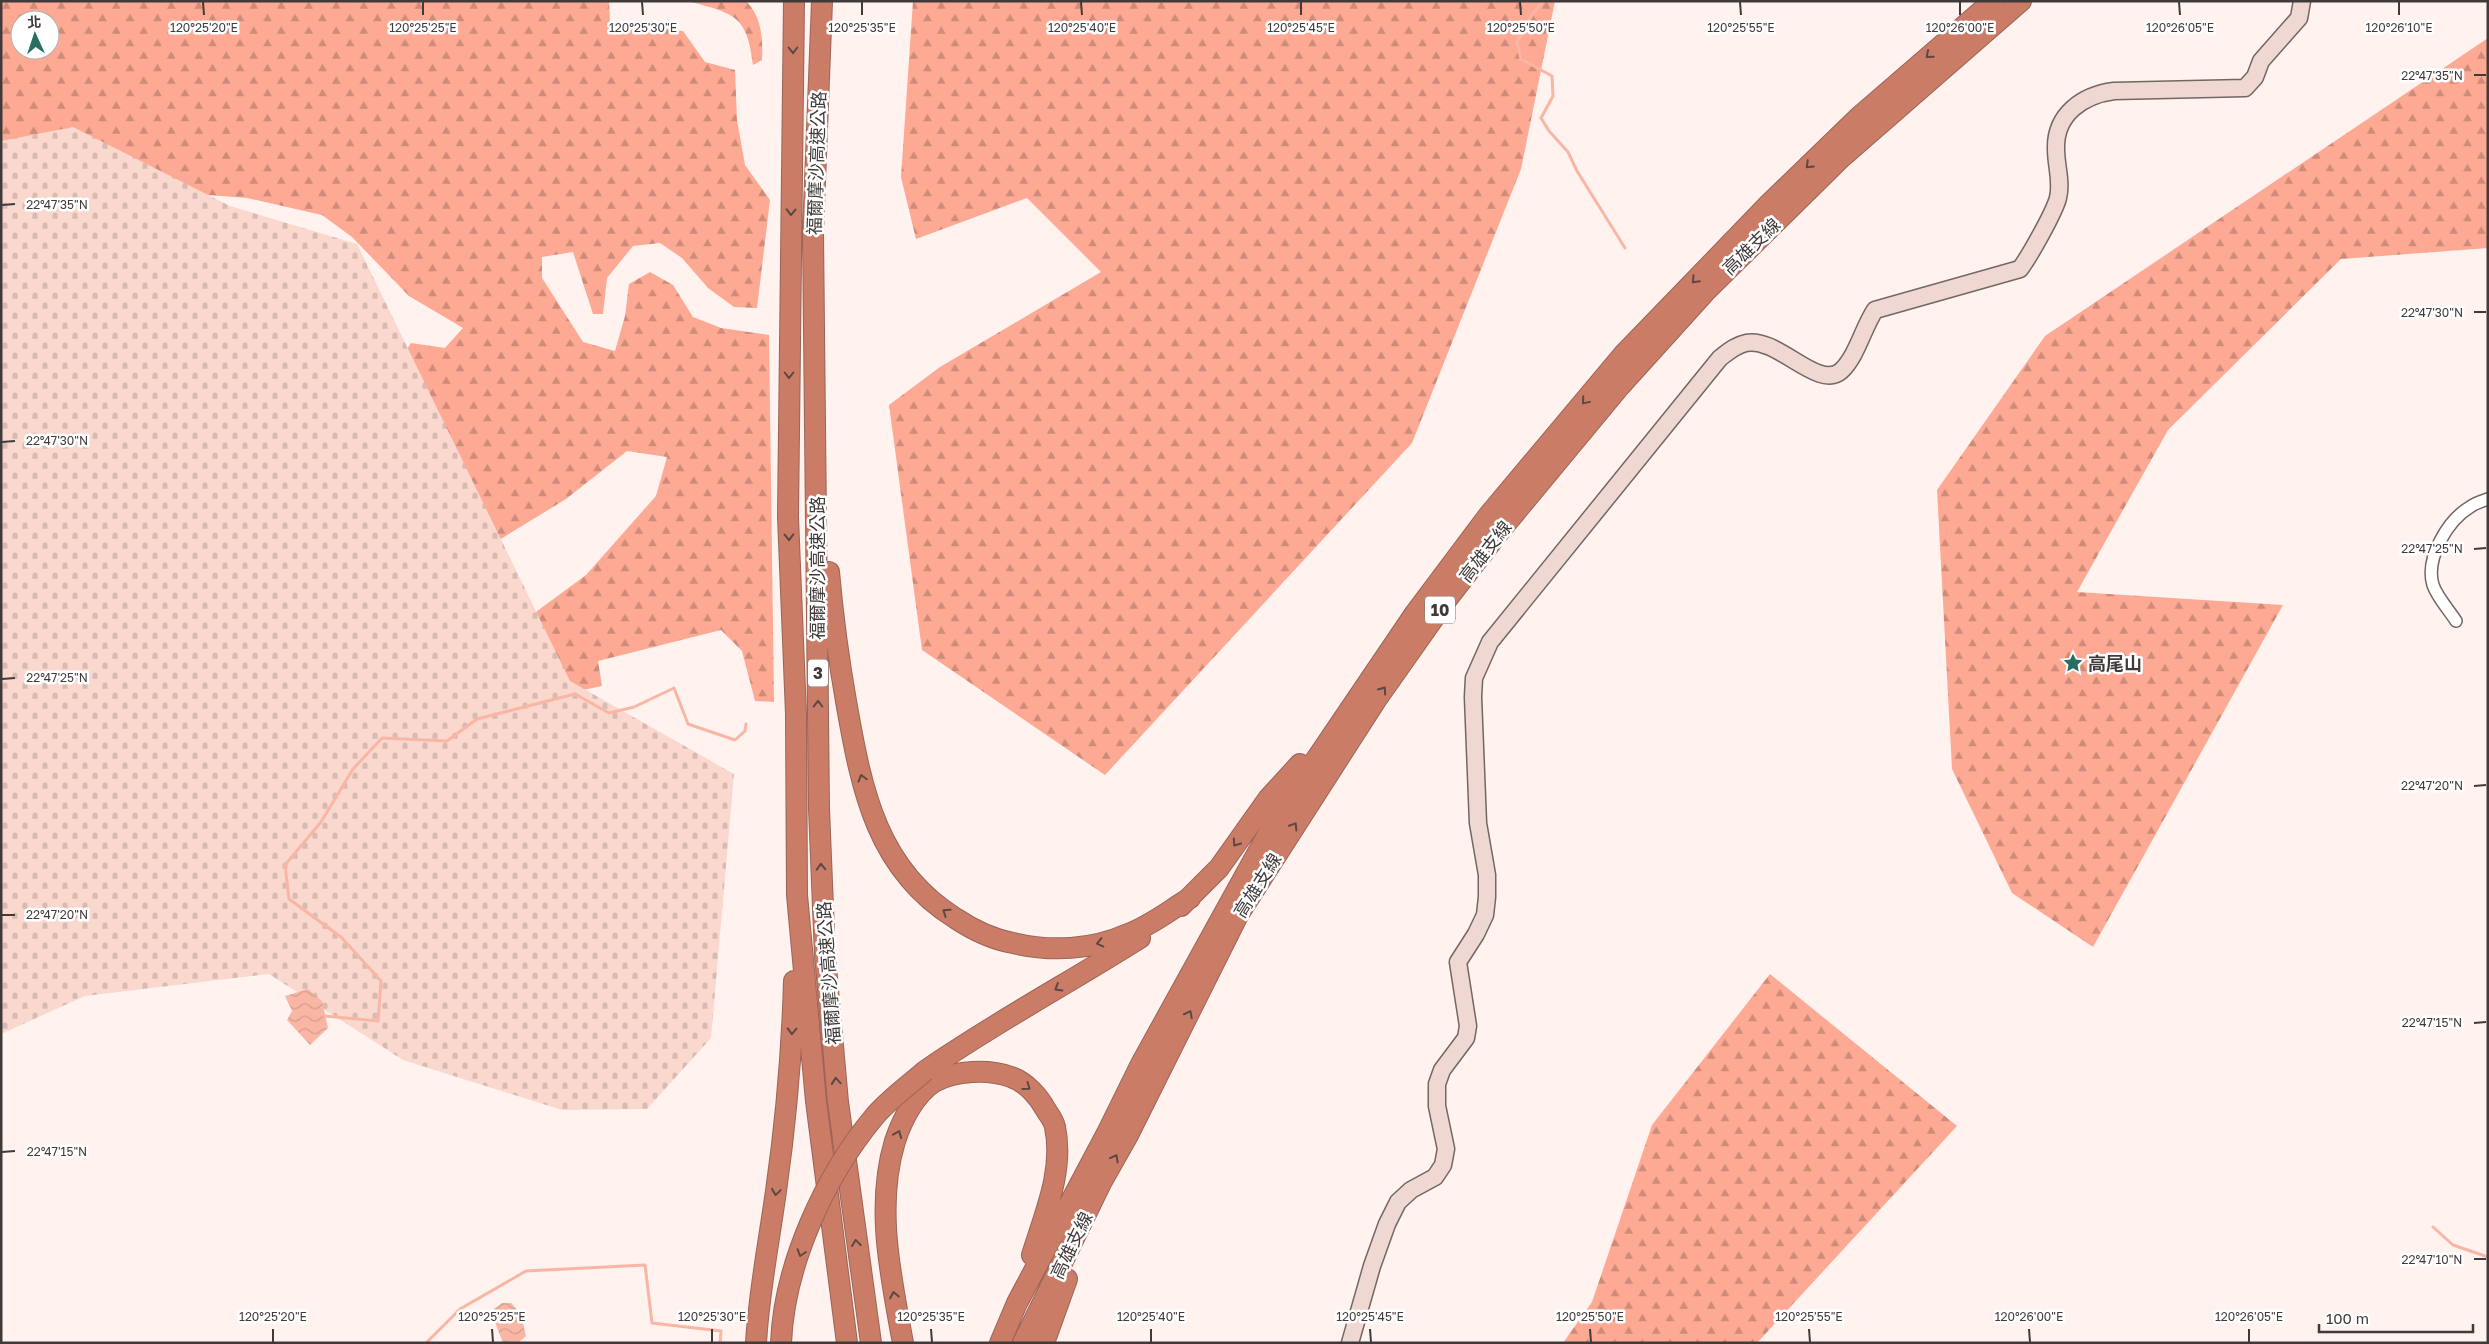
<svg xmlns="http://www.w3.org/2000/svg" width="2489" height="1344" font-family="'Golos Text','Noto Sans TC',sans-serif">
<defs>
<pattern id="forest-firs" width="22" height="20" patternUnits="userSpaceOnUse" patternTransform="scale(1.25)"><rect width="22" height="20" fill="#fda993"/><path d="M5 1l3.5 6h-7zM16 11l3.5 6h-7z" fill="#ce8b79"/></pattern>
<pattern id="cemetery-stones" width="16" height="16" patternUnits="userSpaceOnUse" patternTransform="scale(1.25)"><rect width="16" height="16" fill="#fad8ce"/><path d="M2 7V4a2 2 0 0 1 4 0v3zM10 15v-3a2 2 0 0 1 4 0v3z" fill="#d7bab2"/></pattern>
<pattern id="water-waves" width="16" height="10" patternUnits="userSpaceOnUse" patternTransform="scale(1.25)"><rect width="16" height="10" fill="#f9b6a4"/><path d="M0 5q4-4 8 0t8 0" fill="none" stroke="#d69d8e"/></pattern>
</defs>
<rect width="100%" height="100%" fill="#fff2ef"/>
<path fill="url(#forest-firs)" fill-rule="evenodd" d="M1 1H609L610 22 683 31 705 62 735 70 737 120 745 165 770 200 757 308 734 307 708 288 682 258 660 243 633 246 607 278 603 314H593L573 252 542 257V278L583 342 615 351 625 316 629 284 650 272 673 285 693 317 721 328 769 335 774 702 755 701 742 651 721 630 598 661 602 686 499 707 480 653 586 575 656 496 667 457 627 451 566 499 481 551 395 369 411 343 445 348 463 328 409 296 352 237 322 215 247 198 182 193 1 208ZM20 20H50V50H20Z
M688 1H746C762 17 763 39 762 60L753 65C747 14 734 14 688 1Z
M913 1H1555L1521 169 1412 443 1105 775 922 650 889 405 940 367 1101 272 1027 198 916 239 901 177Z
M2488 38V248L2341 259 2168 430 2077 592 2283 605 2093 947 2012 893 1952 769 1937 490 2045 336Z
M1770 974 1957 1126 1757 1343H1563L1592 1302 1652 1125Z"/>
<path fill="url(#cemetery-stones)" d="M73 127 230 206 357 244 570 681 734 774 711 1038 647 1109 562 1110 403 1060 269 974 85 996 1 1034V141Z"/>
<path fill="url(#water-waves)" d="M308 989 322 1001 328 1028 310 1045 287 1020 292 1011 285 996Z
M502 1303H511L521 1314 526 1336 518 1343H503L493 1317 494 1309Z"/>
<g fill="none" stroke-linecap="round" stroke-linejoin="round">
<path stroke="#f9b6a4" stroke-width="3" d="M1543 1 1532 15 1517 42 1521 59 1552 76 1553 96 1541 118 1549 131 1568 152 1577 171 1625 248
M325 1016 378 1021 381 981 341 937 289 899 285 865 321 822 353 769 382 738 447 741 477 719 575 694 609 713 634 707 674 688 688 724 735 740 745 731 746 724
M2433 1227 2453 1245 2488 1257
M426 1343 460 1309 526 1271 645 1265 652 1323 721 1331 720 1343"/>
<defs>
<path id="street" d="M2456 621C2449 610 2437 597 2433 585 2425 558 2448 520 2470 507 2475 503 2482 501 2488 499"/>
<path id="secondary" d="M1350 1343 1372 1266 1387 1224 1398 1202 1411 1190 1435 1177 1443 1165 1446 1149 1437 1106V1084L1442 1070 1466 1038 1468 1026 1458 962 1476 934 1485 915 1487 897V875L1478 823 1473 697 1474 678 1490 642 1720 358C1728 352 1736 345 1746 343 1777 336 1818 391 1841 371 1857 356 1863 328 1875 310L2020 269C2029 257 2054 213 2058 198 2062 181 2056 166 2056 149 2055 114 2083 95 2114 91L2245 88 2255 77 2261 61 2299 18 2302 1"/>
<path id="highway" d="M794 1 788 517 796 714 797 895 816 1101 847 1343
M822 1 813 233 819 809 825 956 838 1102 871 1343
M829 572C833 618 839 662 847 707 862 791 877 869 955 918 973 930 991 939 1013 943 1051 952 1092 950 1128 934 1150 926 1170 910 1190 898
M1181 906 1219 868 1268 799 1300 764
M925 1071C994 1023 1069 983 1140 938
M756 1343C759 1291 769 1242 776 1191 786 1121 792 1052 794 981
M903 1343C891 1277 875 1207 895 1141 902 1120 915 1094 934 1082 955 1070 989 1069 1011 1077 1026 1082 1039 1097 1046 1110 1049 1115 1054 1121 1055 1127 1064 1171 1045 1213 1032 1255
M1000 1343 1017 1303 1106 1135 1141 1064 1279 814 1416 612 1488 516 1623 355 1769 204 1860 116 1993 1
M1023 1343 1102 1181 1128 1135 1238 915 1376 700 1448 598 1499 532 1620 386 1705 292 1841 158 2021 1
M1044 1343 1067 1279"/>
</defs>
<use href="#street" stroke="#726764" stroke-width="14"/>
<use href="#secondary" stroke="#726764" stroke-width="19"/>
<use href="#highway" stroke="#9a6557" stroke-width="22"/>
<use href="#street" stroke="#fff" stroke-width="11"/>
<use href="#secondary" stroke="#efd8d1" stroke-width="16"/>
<use href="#highway" stroke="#ca7c67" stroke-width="20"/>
<defs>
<path id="highway-bridge" d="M781 1343C784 1265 825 1176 874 1117 888 1100 908 1086 925 1071"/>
</defs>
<use href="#highway-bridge" stroke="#9a6557" stroke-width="22" stroke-linecap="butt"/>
<use href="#highway-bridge" stroke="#ca7c67" stroke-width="20"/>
</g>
<defs><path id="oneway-chevron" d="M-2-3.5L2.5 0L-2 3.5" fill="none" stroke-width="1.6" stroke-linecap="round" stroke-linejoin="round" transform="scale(1.25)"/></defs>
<g stroke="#5c4843">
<use href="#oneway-chevron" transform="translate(793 50) rotate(90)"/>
<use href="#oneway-chevron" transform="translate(1929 55) rotate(140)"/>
<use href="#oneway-chevron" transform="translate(1809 165) rotate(136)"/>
<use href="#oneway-chevron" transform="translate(791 212) rotate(91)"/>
<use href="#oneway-chevron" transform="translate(1695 280) rotate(134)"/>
<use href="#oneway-chevron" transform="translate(789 375) rotate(90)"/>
<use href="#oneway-chevron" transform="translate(1585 401) rotate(130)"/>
<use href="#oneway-chevron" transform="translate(789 537) rotate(89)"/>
<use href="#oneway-chevron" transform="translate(1383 690) rotate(-55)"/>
<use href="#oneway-chevron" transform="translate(818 704) rotate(-90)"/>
<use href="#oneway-chevron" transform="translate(862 778) rotate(-105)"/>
<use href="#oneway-chevron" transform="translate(1294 826) rotate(-58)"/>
<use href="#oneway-chevron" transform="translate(1236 843) rotate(125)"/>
<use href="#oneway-chevron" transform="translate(821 867) rotate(-92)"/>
<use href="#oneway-chevron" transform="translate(946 912) rotate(-145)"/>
<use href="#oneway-chevron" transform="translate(1100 943) rotate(167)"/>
<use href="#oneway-chevron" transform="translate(1058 988) rotate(149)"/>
<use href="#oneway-chevron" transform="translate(1189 1014) rotate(-63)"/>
<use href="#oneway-chevron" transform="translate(792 1031) rotate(92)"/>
<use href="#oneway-chevron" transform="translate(836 1081) rotate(-95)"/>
<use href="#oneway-chevron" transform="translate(1027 1087) rotate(36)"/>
<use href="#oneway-chevron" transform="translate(898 1134) rotate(-68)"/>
<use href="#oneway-chevron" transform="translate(1115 1158) rotate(-61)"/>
<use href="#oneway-chevron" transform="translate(776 1192) rotate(98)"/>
<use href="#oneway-chevron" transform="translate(856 1243) rotate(-97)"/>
<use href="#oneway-chevron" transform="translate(801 1253) rotate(108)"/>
<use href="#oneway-chevron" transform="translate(894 1295) rotate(-101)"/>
</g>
<path fill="none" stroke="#403b3a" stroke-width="2" d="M203 2 204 15M423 2V15M642 2 643 15M862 2V15M1081 2 1082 15M1301 2V15M1520 2 1521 15M1740 2 1741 15M1960 2V15M2179 2 2180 15M2399 2V15M2474 75H2486M2 205 15 204M2474 312H2486M2 442 15 441M2474 549 2486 548M2 679 15 678M2474 786 2486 785M2 915H15M2474 1023 2486 1022M2 1152 15 1151M2474 1259H2486M273 1329V1342M492 1329 493 1342M712 1329V1342M931 1329 932 1342M1151 1329V1342M1370 1329 1371 1342M1590 1329 1591 1342M1809 1329 1810 1342M2029 1329 2030 1342M2249 1329V1342"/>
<defs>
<symbol id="sight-bare" viewBox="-9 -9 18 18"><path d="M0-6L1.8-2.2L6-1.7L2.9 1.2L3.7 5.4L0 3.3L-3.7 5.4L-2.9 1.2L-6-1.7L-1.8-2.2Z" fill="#286e62" stroke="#fff" stroke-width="2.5" paint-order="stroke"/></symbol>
</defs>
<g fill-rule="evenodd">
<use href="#sight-bare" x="2059" y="649" width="28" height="28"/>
</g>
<g text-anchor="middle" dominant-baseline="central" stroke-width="5" stroke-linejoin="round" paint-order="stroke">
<g fill="#fff" stroke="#797675" stroke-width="1">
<rect x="1425" y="596.5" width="30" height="27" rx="4"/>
<rect x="808" y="659.5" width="20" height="27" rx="4"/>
</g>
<g font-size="16" font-weight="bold" fill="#403b3a">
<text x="1440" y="610">10</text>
<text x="818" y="673">3</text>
</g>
<g font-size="18" fill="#403b3a" stroke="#fff">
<text transform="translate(816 163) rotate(-88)">福爾摩沙高速公路</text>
<text transform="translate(1751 246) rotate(-44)">高雄支線</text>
<text transform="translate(1485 551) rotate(-52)">高雄支線</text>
<text transform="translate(817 568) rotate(-90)">福爾摩沙高速公路</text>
<text transform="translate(1257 885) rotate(-58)">高雄支線</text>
<text transform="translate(828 973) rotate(-94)">福爾摩沙高速公路</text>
<text transform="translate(1071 1245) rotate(-64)">高雄支線</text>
</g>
<g font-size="18" font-weight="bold" fill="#403b3a" stroke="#fff" text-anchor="start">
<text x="2088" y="663">高尾山</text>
</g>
</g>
<g font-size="12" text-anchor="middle" fill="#403b3a" stroke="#fff" stroke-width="5" stroke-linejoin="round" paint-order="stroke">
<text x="204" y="32">120°25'20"E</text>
<text x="423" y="32">120°25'25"E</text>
<text x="643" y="32">120°25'30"E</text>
<text x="862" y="32">120°25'35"E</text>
<text x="1082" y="32">120°25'40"E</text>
<text x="1301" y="32">120°25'45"E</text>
<text x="1521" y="32">120°25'50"E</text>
<text x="1741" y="32">120°25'55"E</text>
<text x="1960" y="32">120°26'00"E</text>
<text x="2180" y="32">120°26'05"E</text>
<text x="2399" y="32">120°26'10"E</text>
<text x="2432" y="80">22°47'35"N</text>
<text x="57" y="209">22°47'35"N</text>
<text x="2432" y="317">22°47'30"N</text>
<text x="57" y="445">22°47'30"N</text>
<text x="2432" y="553">22°47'25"N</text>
<text x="57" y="682">22°47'25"N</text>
<text x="2432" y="790">22°47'20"N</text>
<text x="57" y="919">22°47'20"N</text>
<text x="2432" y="1027">22°47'15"N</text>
<text x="57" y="1156">22°47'15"N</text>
<text x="2432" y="1264">22°47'10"N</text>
<text x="273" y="1321">120°25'20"E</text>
<text x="492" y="1321">120°25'25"E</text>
<text x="712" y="1321">120°25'30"E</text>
<text x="931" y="1321">120°25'35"E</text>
<text x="1151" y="1321">120°25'40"E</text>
<text x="1370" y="1321">120°25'45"E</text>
<text x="1590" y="1321">120°25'50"E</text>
<text x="1809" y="1321">120°25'55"E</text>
<text x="2029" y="1321">120°26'00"E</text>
<text x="2249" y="1321">120°26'05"E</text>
</g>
<rect width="2489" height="1344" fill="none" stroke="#403b3a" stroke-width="5"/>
<g transform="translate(35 35) rotate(357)"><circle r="24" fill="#ffffff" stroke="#b3b1b0"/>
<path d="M0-4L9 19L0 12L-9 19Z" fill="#286e62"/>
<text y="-8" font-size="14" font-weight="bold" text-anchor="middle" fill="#403b3a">北</text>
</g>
<path d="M2319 1324v8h154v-8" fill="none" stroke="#403b3a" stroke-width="2.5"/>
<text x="2326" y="1324" font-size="15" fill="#403b3a" stroke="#ffffff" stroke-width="4" paint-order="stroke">100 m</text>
</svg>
